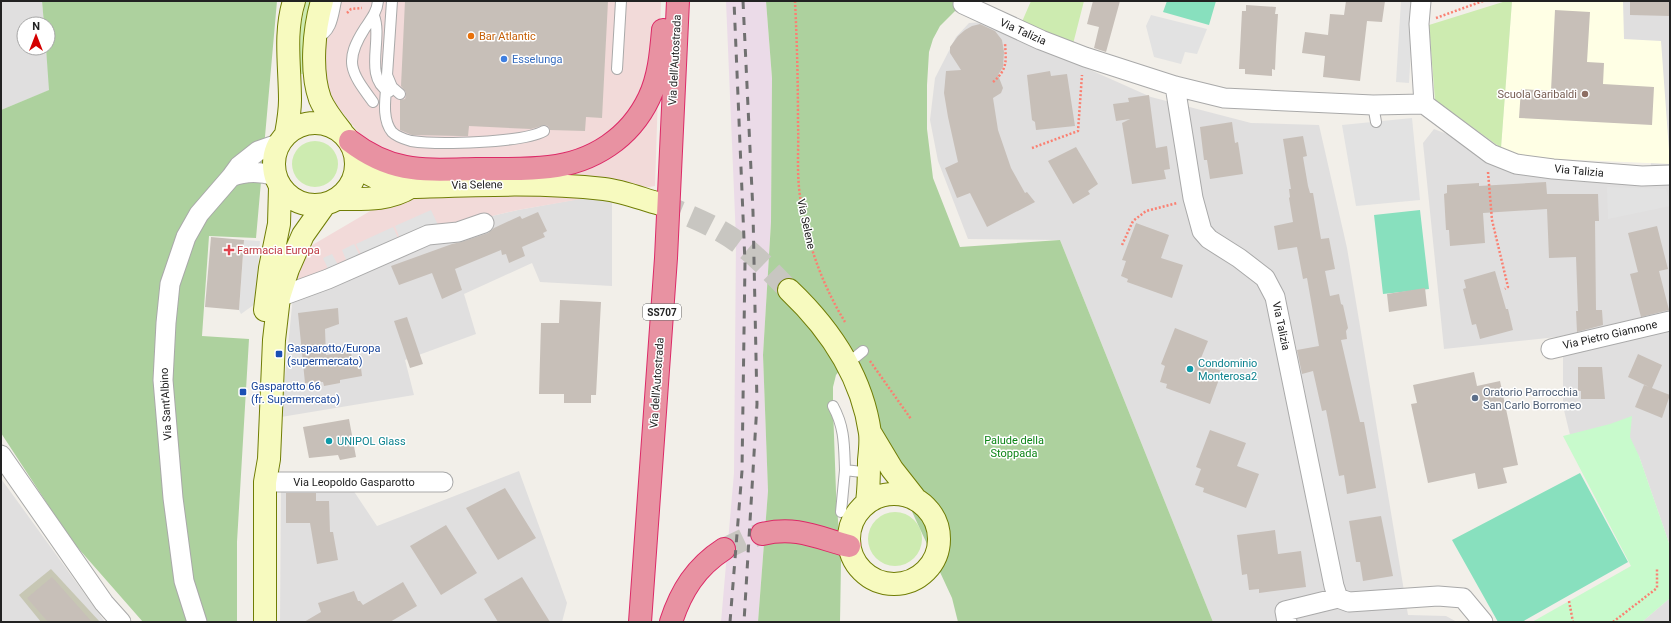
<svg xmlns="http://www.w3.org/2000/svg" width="1671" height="623" font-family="Roboto,sans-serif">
<rect width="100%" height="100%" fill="#f2efe9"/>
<path fill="#e0dfdf" d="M1 1H42L44 24H24V48H46L50 90 1 110Z
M1616 1H1670V316L1557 337 1444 349 1423 143 1434 129 1569 181 1650 183 1655 75 1615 36Z
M983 22 1151 97 1251 123 1319 125 1347 248 1408 615 1446 616 1457 622H1213L1060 240 968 239 938 161 930 120 935 78 956 37 969 23Z
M612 193V286L540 282 532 263 464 294 476 334 405 360 414 395 281 417 293 296 441 228 518 210Z
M1670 325V546L1639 456 1570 435 1563 406V355Z
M519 471 567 603 562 622H280L281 487H351L377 526Z
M1 480H2L105 622H1Z
M1670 598V622H1642Z"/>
<path fill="#f2dad9" d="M329 1H661L655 186 518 210 441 228 293 296 292 273 309 247 406 190 328 95 319 59Z"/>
<path fill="#ebdbe8" d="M726 1H766L772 78 771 222 763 355 768 491 758 622H721L734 473 736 239Z"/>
<path fill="#ffffe5" d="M1512 1H1623L1624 39 1661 41 1670 164 1513 157 1501 148Z"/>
<path fill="#c7c7b4" d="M51 569 100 622H41L19 595Z"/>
<path fill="#cdebb0" d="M306 1H312L306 74H299L301 24Z
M1031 1H1084L1073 44 1021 24Z
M1506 1H1512L1501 148 1435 100 1429 25Z
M292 164a23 23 0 1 1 46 0a23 23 0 1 1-46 0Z
M868 539a27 27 0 1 1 54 0a27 27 0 1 1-54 0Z"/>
<path fill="#add19e" d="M42 1H277L256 238 209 236 202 336 249 339 237 542V622H143L71 540 1 433V110L49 90 46 48H48V24H44Z
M766 1H965L940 26 933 39 929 52 927 85V129L933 178 960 247 1060 240 1213 622H958L952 598 902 490 879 422 866 388 840 370 836 375 833 387V407L836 492 841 562 840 622H758L768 491 763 355 771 222 772 78Z"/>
<path fill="#c8facc" d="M1632 416 1630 437 1639 456 1670 546V598L1642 622H1532L1631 566 1563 436 1610 424Z"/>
<path fill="#88e0be" d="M1167 1H1216L1209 25 1163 12Z
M1420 210 1429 289 1383 294 1374 215Z
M1580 473 1628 562 1522 622H1498L1452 540Z"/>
<path fill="#e2e2e2" d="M1401 1H1414L1409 83 1396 82Z
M1151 15 1207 29 1197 54 1185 52 1181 64 1154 57 1146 26Z
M1412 118 1420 200 1356 206 1342 125Z
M1607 187 1666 189 1670 206 1608 219Z
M431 210 438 225 330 273 323 258 332 254 338 265 347 262 342 250 354 244 360 256H362L356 244 393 227 399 240 400 239 395 226Z
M244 240 260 241 255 304 241 314 239 310Z"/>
<path fill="#c7bfb8" d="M405 1H608L602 118 586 117 585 131 550 130 548 126 545 125 531 129 469 126 468 136H459L412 135 400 130V100L405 99 406 95V92L401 86Z
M1093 1H1120L1106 52 1094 48 1099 27 1087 24Z
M1346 1H1385L1382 22 1367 21 1360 81 1323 77 1325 56 1302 53 1305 32 1328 35 1330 14 1344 15Z
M1630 1H1670V16L1630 15Z
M1246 5 1276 7 1275 14H1278L1276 46 1275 70 1272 69V76L1245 74V69H1239L1242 11H1246Z
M1555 10 1590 12 1587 62 1604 63 1603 84 1654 87 1652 125 1519 118 1521 89 1551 91Z
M980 24 995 31 1002 40 1004 52 1003 67 998 75 1003 88 1001 93 993 98 998 130 1011 168 1025 193 1027 192 1035 202 987 227 970 193 957 198 945 168 958 162 948 117 944 93 946 71 961 70 950 53V47L958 36 965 30 972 26Z
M1050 71 1051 76 1067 74 1075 126 1036 130 1035 122 1032 120 1027 75Z
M1149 95 1156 148 1167 146 1170 169 1164 170 1166 179 1132 184 1122 123 1130 119 1116 121 1113 104 1129 102 1128 98Z
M1232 122 1235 143 1238 142 1243 174 1210 179 1207 160H1204L1200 127Z
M1303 136 1307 156 1303 157 1308 186 1310 193H1313L1321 239 1329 238 1335 269 1325 271 1330 296 1339 294 1341 304 1343 305 1348 328 1346 331 1347 339 1341 340 1360 422H1364L1376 488 1347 494 1344 475 1339 476 1326 410 1322 411 1313 371 1302 374 1297 350 1319 346 1307 278 1303 279 1297 247 1278 250 1274 226 1293 222 1289 198 1290 197 1289 189H1291L1283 139Z
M1076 147 1098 184 1088 191 1090 194 1073 204 1048 161Z
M1546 182 1547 194H1598L1599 221H1595L1596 310H1602L1603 325 1577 332 1576 311H1578L1576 257 1549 258 1547 209 1483 213 1485 243 1450 246 1449 230H1446L1444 194 1447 193V185L1479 183V186Z
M538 212 547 231 543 233 545 237 522 247 525 256 509 263 506 254 502 255 501 250 455 269 462 290 442 299 432 273 399 285 391 266 452 244 461 242 488 233 494 228 520 216 522 219Z
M1136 223 1169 235 1161 258 1183 265 1172 298 1127 282 1128 279 1121 276 1126 261 1122 260Z
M1657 226 1668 269 1659 271 1669 310 1641 317 1630 274 1638 272 1628 233Z
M211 237 244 240 239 310 205 307Z
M1495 271 1506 309H1508L1513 330 1480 339 1476 324 1472 325 1463 289 1466 288 1464 280Z
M1425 288 1427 306 1389 312 1387 294Z
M560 300 601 302 596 395H591V403H564V394H539L541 323H559Z
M338 308 339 324 325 329 326 355 351 351 352 361 360 360 362 376 340 380V383L324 386 323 382 305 383 298 313Z
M407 317 423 364 410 368 394 321Z
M1175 328 1208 341 1199 363 1222 371 1210 404 1166 388 1167 384 1160 382 1165 366 1161 364Z
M1638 354 1662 365 1652 388 1670 395 1662 418 1635 407 1644 385 1649 387 1628 377Z
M1578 367H1602L1605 399H1581V391H1578Z
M1474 372 1477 386 1500 381 1518 465 1503 468 1507 483 1478 489 1475 473 1428 483 1411 404 1417 403 1413 385Z
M349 419 356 457 340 460 338 455 309 458 303 427Z
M1210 430 1246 443 1237 466 1259 474 1246 508 1203 492 1204 488 1195 485 1201 469 1196 467Z
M505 488 536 538 498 560 466 508Z
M286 493H316V501H329L330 532H333L338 560 317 564 310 523H286Z
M1381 516 1393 576 1363 581 1360 562H1356L1349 521Z
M446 525 477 573 441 595 410 546Z
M1275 530 1278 554 1301 551 1306 587 1259 593V589L1249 590 1247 574 1242 575 1237 535Z
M52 577 92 622H48L27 598Z
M522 577 550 622H498L484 599Z
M403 582 417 606 390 622H304L321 612 318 603 354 591 358 601H360L363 605Z"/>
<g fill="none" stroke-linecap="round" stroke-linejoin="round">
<path stroke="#c8c6c1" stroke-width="22" stroke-dasharray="22 11" stroke-linecap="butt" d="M660 204C691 216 724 229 749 251 763 263 776 277 789 290"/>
<path stroke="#c8c6c1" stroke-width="22" stroke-dasharray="22 11" stroke-linecap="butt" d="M724 549 747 538 762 534"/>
<defs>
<path id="lane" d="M392 1 387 75 392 87 400 94
M374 16C383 39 363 77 389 92
M317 37C332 33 333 14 336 1
M617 69 621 1
M387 75C387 92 380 117 392 132 397 137 404 139 411 141 437 145 522 143 544 131
M373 102C351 72 343 62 365 28 371 19 377 12 378 1
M1373 105 1376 122
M847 364 863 351
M833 406C845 428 844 446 845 470L870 473
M841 512 845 470"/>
<path id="street" d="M1421 1 1419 24 1424 104
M963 4 1041 40 1085 57 1175 86 1224 98 1373 105 1424 104 1491 154 1516 164 1553 169 1642 176 1670 175
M1175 86 1193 198 1202 231 1209 239 1239 258 1265 278 1275 297 1334 586 1338 598
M231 177C246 171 259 171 275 176
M279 297 328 279 428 235 458 232 484 223
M1551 349 1670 321
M1 455 104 603 121 622
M265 482H443
M197 622 184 581 173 498 163 380 166 323 170 284 186 237 199 214 231 177 239 166 258 151 278 144
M1287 622 1285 611 1338 598 1349 602 1438 596 1463 598 1483 622"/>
<path id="secondary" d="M322 1C314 29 310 71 320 99 325 111 334 122 342 132
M274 164a41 41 0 1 1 82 0a41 41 0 1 1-82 0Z
M286 134C288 123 290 111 290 100 290 67 284 33 294 1
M356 166C374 178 390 185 412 187 476 185 540 182 604 189 622 191 642 199 660 204
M338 199C363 199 389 201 411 187
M789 290C829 328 862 376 870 433 871 441 870 451 869 460 869 474 869 488 867 502
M265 310 270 268 279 224 280 187
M871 434 892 469 914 497
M849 539a45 45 0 1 1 90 0a45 45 0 1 1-90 0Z
M265 622V482L269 459 274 340 279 297 288 269 303 235 325 204"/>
<path id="highway" d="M350 141C393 174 425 170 476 169 500 169 525 170 549 167 593 162 630 138 649 98 659 77 661 53 663 30
M762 534C796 526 816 537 849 546
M640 622 666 258 678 1
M671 622C681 591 696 567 724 549"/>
</defs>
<use href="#lane" stroke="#a9a9a9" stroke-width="12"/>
<use href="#street" stroke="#a9a9a9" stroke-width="21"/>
<use href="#secondary" stroke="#707d05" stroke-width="24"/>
<use href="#highway" stroke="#dc2a67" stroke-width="24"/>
<path stroke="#fa8072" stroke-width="2.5" stroke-dasharray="2 2" stroke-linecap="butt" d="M795 1C797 42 798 82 798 123 799 149 796 176 801 202 808 245 822 284 845 322
M347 13 351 9 362 8
M1436 18 1483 1
M993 82C1008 69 1006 61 1005 43
M1032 148 1078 131 1082 75
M1488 172 1492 220 1508 287 1505 289
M1122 245 1133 221 1146 211 1177 203
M870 361 911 419
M1569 601 1573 622
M1613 622 1657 588V568"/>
<use href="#lane" stroke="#fff" stroke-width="10"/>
<use href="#street" stroke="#fff" stroke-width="19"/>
<use href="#secondary" stroke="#f7fabf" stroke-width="22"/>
<use href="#highway" stroke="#e892a2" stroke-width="22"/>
<path stroke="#707070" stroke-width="3" stroke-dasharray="8 8" stroke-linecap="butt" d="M743 1 753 212 757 404 744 622
M730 622 742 471 745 263 734 1"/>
</g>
<circle fill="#e8710a" stroke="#fff" stroke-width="1.5" cx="471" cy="36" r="4"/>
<circle fill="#3f7fe0" stroke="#fff" stroke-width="1.5" cx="504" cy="59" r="4"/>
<circle fill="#8d6e63" stroke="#fff" stroke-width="1.5" cx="1585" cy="94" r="4"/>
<path fill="#e0444e" stroke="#fff" stroke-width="1.5" d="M227 244h4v4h4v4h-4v4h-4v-4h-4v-4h4z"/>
<g fill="#1a4fb4" stroke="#fff" stroke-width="1.5">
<rect x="275" y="350" width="8" height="8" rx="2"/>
<rect x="239" y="388" width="8" height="8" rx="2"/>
</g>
<g fill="#0f9aa8" stroke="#fff" stroke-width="1.5">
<circle cx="1190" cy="369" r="4"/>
<circle cx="329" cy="441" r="4"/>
</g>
<circle fill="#5c6f8a" stroke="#fff" stroke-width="1.5" cx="1475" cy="398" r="4"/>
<g text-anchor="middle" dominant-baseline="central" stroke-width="3" stroke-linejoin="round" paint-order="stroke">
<rect fill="#fff" stroke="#646464" stroke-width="1" x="643" y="304" width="38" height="16" rx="3"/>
<g font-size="10" font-weight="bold" fill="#222">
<text x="662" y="312">SS707</text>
</g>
<g font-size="11" fill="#222" stroke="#fff">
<text transform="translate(1023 32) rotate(24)">Via Talizia</text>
<text transform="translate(675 60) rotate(-87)">Via dell'Autostrada</text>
<text transform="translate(1579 171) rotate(5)">Via Talizia</text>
<text transform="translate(477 185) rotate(-1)">Via Selene</text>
<text transform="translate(806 224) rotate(78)">Via Selene</text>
<text transform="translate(1281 326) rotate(78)">Via Talizia</text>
<text transform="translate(1610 335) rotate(-13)">Via Pietro Giannone</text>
<text transform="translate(657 383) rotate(-86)">Via dell'Autostrada</text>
<text transform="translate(166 404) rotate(-93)">Via Sant'Albino</text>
<text x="354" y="482">Via Leopoldo Gasparotto</text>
</g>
<g font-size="11" fill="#c56008" stroke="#fff" text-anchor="start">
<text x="479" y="36">Bar Atlantic</text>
</g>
<g font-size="11" fill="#366cbe" stroke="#fff" text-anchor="start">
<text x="512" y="59">Esselunga</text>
</g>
<g font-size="11" fill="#785e54" stroke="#fff" text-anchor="end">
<text x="1577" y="94">Scuola Garibaldi</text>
</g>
<g font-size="11" fill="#be3a42" stroke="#fff" text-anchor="start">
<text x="237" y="250">Farmacia Europa</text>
</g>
<g font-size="11" fill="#164399" stroke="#fff" text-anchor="start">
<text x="287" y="348">Gasparotto/Europa<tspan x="287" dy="13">(supermercato)</tspan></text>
<text x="251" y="386">Gasparotto 66<tspan x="251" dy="13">(fr. Supermercato)</tspan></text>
</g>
<g font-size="11" fill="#0d838f" stroke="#fff" text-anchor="start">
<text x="1198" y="363">Condominio<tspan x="1198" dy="13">Monterosa2</tspan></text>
<text x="337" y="441">UNIPOL Glass</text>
</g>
<g font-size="11" fill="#4e5e75" stroke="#fff" text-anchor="start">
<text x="1483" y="392">Oratorio Parrocchia<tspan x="1483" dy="13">San Carlo Borromeo</tspan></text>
</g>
<g font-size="11" fill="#0c8416" stroke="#fff">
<text x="1014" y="440">Palude della<tspan x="1014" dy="13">Stoppada</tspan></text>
</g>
</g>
<rect width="1671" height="623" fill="none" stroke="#222222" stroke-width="4"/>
<g transform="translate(36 36)"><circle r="19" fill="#ffffff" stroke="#a7a7a7"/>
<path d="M0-3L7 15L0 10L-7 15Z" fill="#d40000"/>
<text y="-6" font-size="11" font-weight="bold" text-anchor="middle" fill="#222222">N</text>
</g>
</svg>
